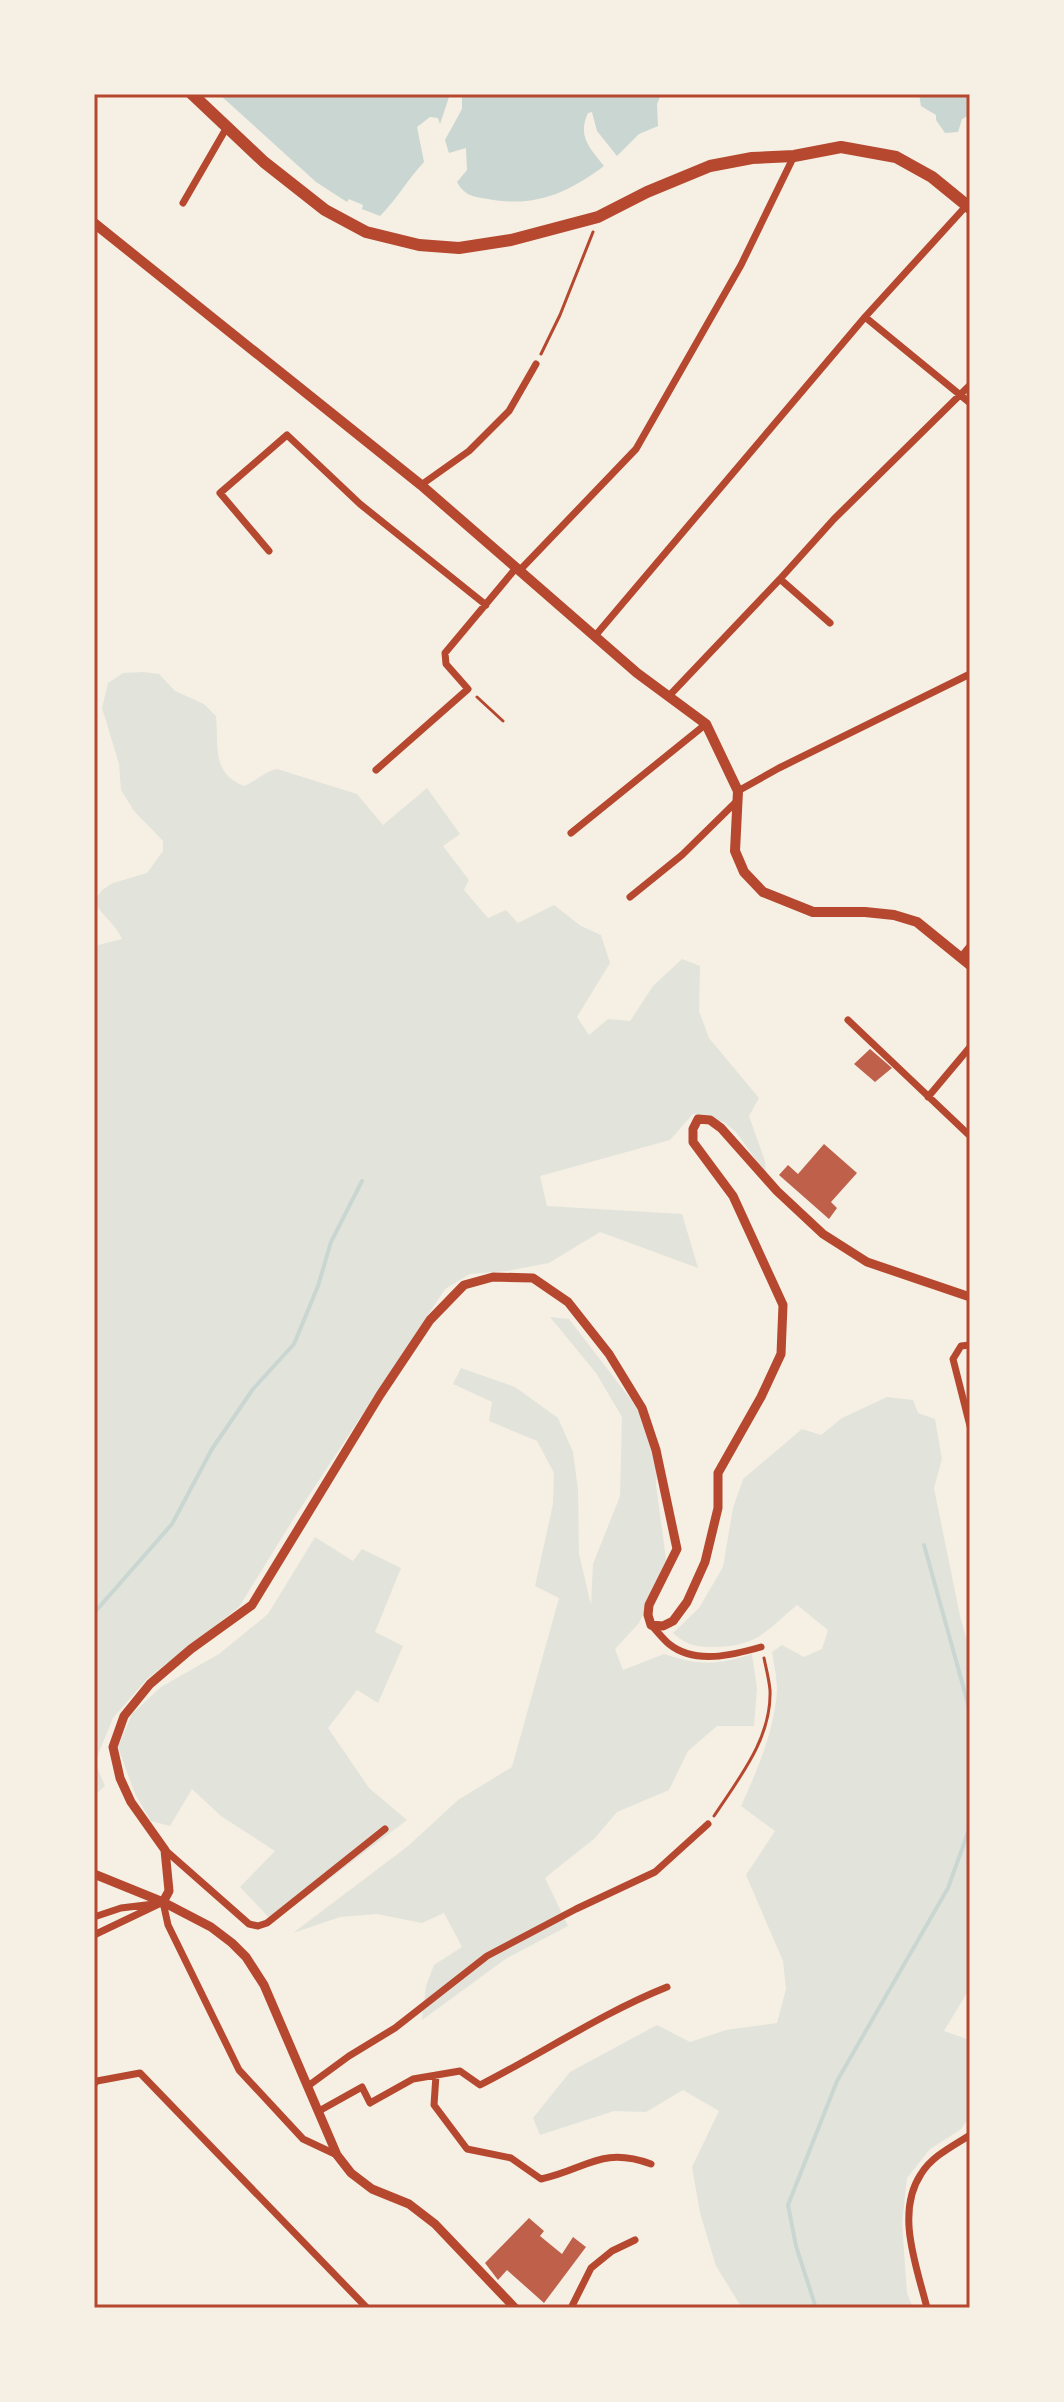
<svg xmlns="http://www.w3.org/2000/svg" width="1064" height="2402" font-family="'Public Sans',sans-serif">
<rect width="100%" height="100%" fill="#f6efe4"/>
<path fill="#e2e4dc" d="M143 672 159 674 175 691 204 704 216 716C219 746 211 773 244 786 257 781 263 772 277 769L357 794 383 825 427 788 460 834 443 846 469 880 464 890 488 918 506 910 518 923 554 905 581 926 601 935 610 963 577 1017 589 1035 608 1019 630 1021 653 986 682 959 700 966 699 1011 709 1038 759 1098 749 1116 765 1161 766 1174 736 1132 724 1122 693 1114 670 1140 540 1176 547 1206 682 1214 698 1268 600 1232 549 1263 507 1271 470 1274 445 1289 294 1518 239 1607 147 1679 113 1718 95 1762 105 1786 94 1796V946L122 939C115 923 102 916 94 901L102 890 113 883 147 873 163 851V841L134 811 121 790 119 764 102 708 108 683 123 673Z
M550 1317 569 1319 632 1401 658 1442 656 1485 667 1566 639 1623 615 1649 623 1670 664 1654C700 1666 717 1665 752 1654L757 1689 754 1726H717L688 1751 669 1790 617 1812 595 1838 545 1878 568 1926 507 1958 422 2020 426 1986 434 1965 462 1947 444 1913 422 1923 377 1914 340 1917 293 1933 408 1846 458 1800 512 1767 559 1598 535 1586 553 1504 554 1473 537 1441 489 1421 492 1402 453 1384 461 1368 515 1387 558 1418 573 1452 578 1490 579 1554 591 1605 593 1564 620 1496 622 1417 596 1373Z
M887 1397 913 1400 918 1413 935 1419 942 1459 934 1488 960 1616 970 1651V1988L944 2031 970 2040V2117L960 2130 930 2149 907 2178 902 2223 907 2293 913 2308H783L781 2305 775 2308H742L716 2266 700 2213 692 2167 719 2111 683 2090 646 2112 614 2111 540 2135 533 2118 570 2072 657 2025 690 2042 726 2030 777 2023 786 1989 783 1961 746 1875 775 1831 741 1806C757 1771 775 1729 777 1690 777 1678 774 1664 772 1652L782 1645 804 1657 822 1649 828 1630 797 1605C766 1631 757 1647 713 1647 696 1647 686 1645 673 1633L699 1608 723 1567 733 1508 743 1479 802 1429 821 1435 842 1418Z
M315 1537 353 1561 362 1549 401 1568 375 1632 403 1646 378 1703 357 1690 328 1728 369 1788 407 1820 273 1922 240 1887 275 1851 221 1816 192 1789 170 1826 151 1821 135 1794 118 1747 132 1714 161 1687 219 1654 268 1614Z"/>
<path fill="#c9d6d2" d="M219 94H450L440 124 438 118 430 117 417 127 424 162C408 179 397 199 380 216L362 209 363 205 349 199 347 202 316 182Z
M462 94H661L657 104 658 126 639 134 617 156 597 131 592 112 588 113C577 137 590 148 604 166 568 193 534 208 488 199 473 197 464 195 457 182L467 170 466 148 449 153 445 140 462 109Z
M919 94H970V115L962 119 958 132 945 133 936 120V115L921 106Z"/>
<g fill="none" stroke-linecap="round" stroke-linejoin="round">
<path stroke="#c9d6d2" stroke-width="4" d="M924 1545 970 1711
M94 1613 172 1524 212 1449 253 1389 294 1344 318 1286 331 1242 362 1181
M816 2308 796 2246 788 2205 837 2081 948 1888 970 1827"/>
</g>
<path fill="#bf614a" d="M870 1049 892 1068 875 1082 854 1064Z
M824 1144 857 1173 831 1202 837 1208 829 1219 779 1175 788 1165 798 1174Z
M529 2218 544 2231 540 2236 562 2254 573 2237 586 2247 544 2303 507 2270 498 2280 485 2263Z"/>
<g fill="none" stroke-linecap="round" stroke-linejoin="round">
<path stroke="#b5482f" stroke-width="3" d="M541 354 560 315 593 232
M477 697 503 721
M714 1816C739 1778 772 1738 770 1690 769 1679 766 1668 764 1658"/>
<path stroke="#b5482f" stroke-width="7" d="M183 203 227 127
M865 317 970 403
M421 485 469 451 509 411 536 364
M269 551 220 493 287 435 360 504 486 605
M520 570 636 449 741 265 794 156
M780 579 830 623
M595 636 865 317 967 205
M668 697 780 579 834 519 970 385
M376 770 468 689 446 664 445 653 516 568
M738 791 779 768 970 674
M571 833 706 724
M630 897 682 855 738 800
M961 957 970 946
M848 1020 970 1136
M928 1097 970 1047
M970 1345 961 1346 953 1359 970 1426
M651 1625C657 1631 663 1639 669 1644 695 1665 733 1655 761 1647
M165 1850 249 1924 258 1926 267 1923 385 1829
M163 1902 168 1925 239 2070 303 2139 337 2155
M94 1917 121 1908 154 1904
M94 1935 163 1902
M436 2075 434 2105 467 2149 511 2158 541 2179C587 2169 601 2146 651 2164
M94 2084 97 2081 140 2073 367 2308
M308 2086 349 2056 395 2028 487 1956 576 1909 655 1872 708 1824
M319 2111 362 2087 370 2103 413 2079 460 2071 480 2085C543 2053 602 2013 667 1987
M571 2308 591 2268 612 2251 635 2240
M927 2308C917 2267 895 2213 921 2174 932 2156 953 2146 970 2135"/>
<path stroke="#b5482f" stroke-width="9" d="M94 1874 163 1902 211 1927 232 1943 246 1957 264 1985 337 2155 351 2173 372 2189 409 2204 435 2224 515 2308
M163 1902 169 1891 165 1850 131 1802 120 1778 113 1747 124 1716 150 1684 191 1649 252 1605 380 1395 430 1320 464 1285 493 1277 533 1278 568 1302 609 1354 642 1408 656 1450 677 1549 649 1605 648 1615 651 1625 663 1626 673 1621 687 1602 705 1562 718 1508V1473L761 1397 781 1354 783 1305 733 1196 693 1142V1129L698 1119 710 1120 721 1128 777 1191 823 1234 867 1262 970 1297"/>
<path stroke="#b5482f" stroke-width="10" d="M94 223 421 485 637 673 706 724 738 791 735 851 744 872 763 892 813 912H865L894 915 917 922 970 965"/>
<path stroke="#b5482f" stroke-width="12" d="M192 94 264 162 325 210 366 232 419 245 459 248 511 240 598 217 647 192 710 166 752 158 794 156 841 147 896 157 932 177 970 208"/>
</g>
<rect width="1064" height="2402" fill="none" stroke="#f6efe4" stroke-width="192"/>
<rect x="96" y="96" width="872" height="2210" fill="none" stroke="#b5482f" stroke-width="3"/>
</svg>
